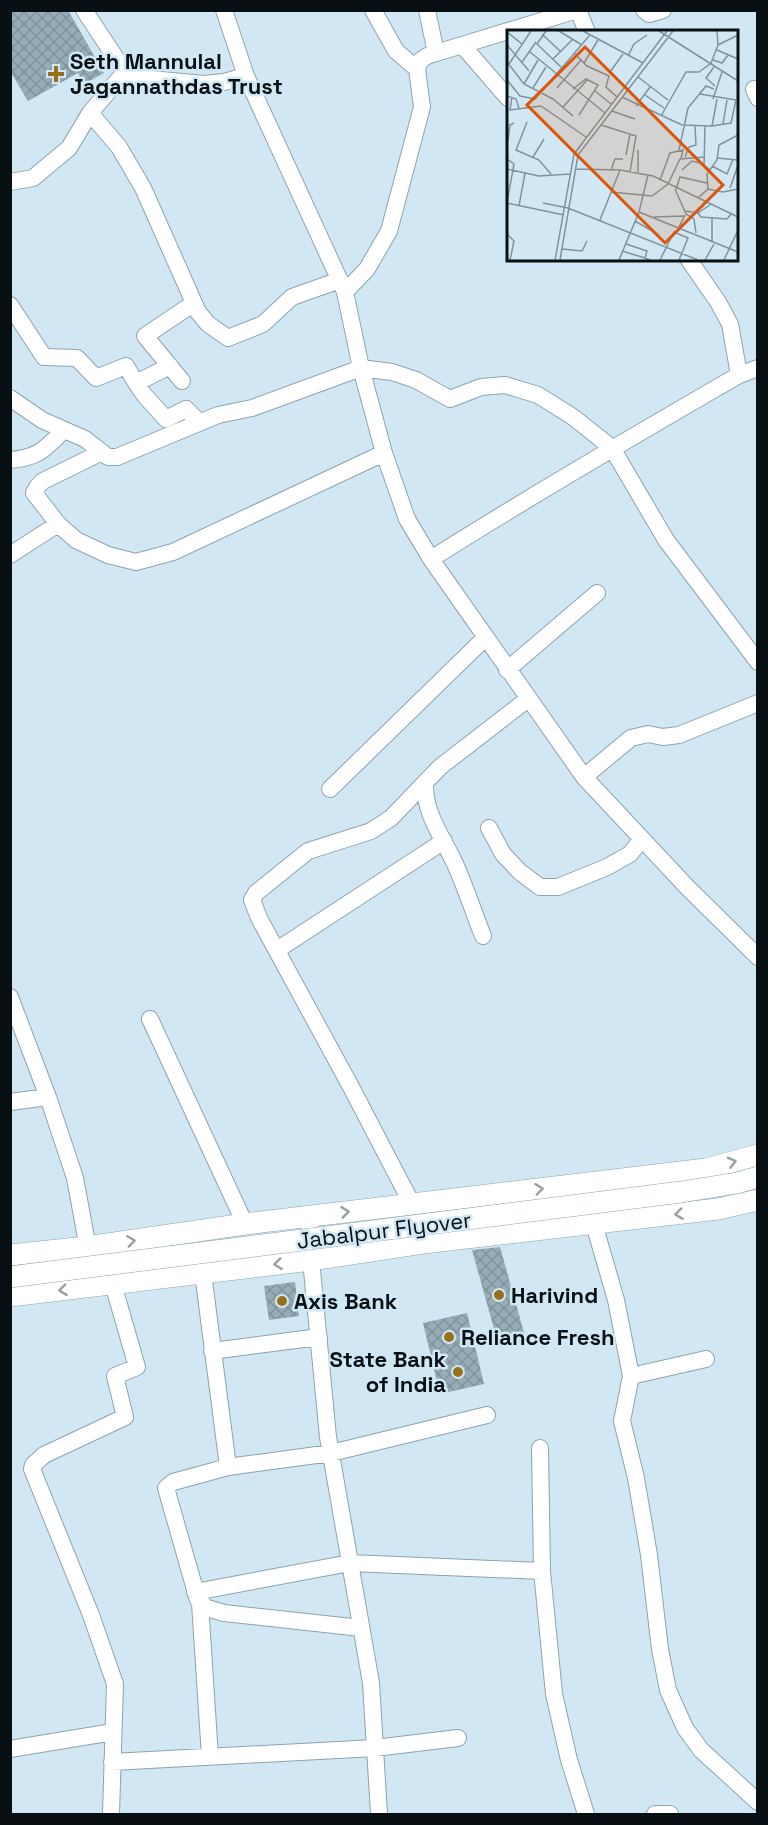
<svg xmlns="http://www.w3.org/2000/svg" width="768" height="1825" font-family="'Space Grotesk',sans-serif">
<defs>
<pattern id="building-cross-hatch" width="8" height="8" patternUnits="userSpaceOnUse" patternTransform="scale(1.5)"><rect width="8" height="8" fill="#96acb7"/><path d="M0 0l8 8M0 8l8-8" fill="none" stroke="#80939c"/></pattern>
</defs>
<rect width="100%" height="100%" fill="#d1e8f4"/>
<path fill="url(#building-cross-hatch)" d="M10 10H68L104 73 84 84 78 73 28 101 10 71Z
M500 1247 526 1340 499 1347 472 1250Z
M295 1282 299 1316 269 1320 264 1286Z
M467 1313 484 1384 440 1394 423 1323Z"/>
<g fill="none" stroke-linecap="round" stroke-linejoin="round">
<defs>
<path id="minor" d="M84 10 125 72 140 78 204 84 224 82 246 76
M224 10 246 76 345 292 361 368 384 453 407 519 431 559 584 777 687 887 758 957
M373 10 396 51 417 69
M578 10 587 32
M644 10 649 14 663 10
M462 45 508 98
M436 53 577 10
M754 89 758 98
M90 113 119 147 143 188 198 312 208 324 228 338 263 324 292 297 340 280
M10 182 33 178 69 148 90 113 125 72
M689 260 718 302 730 324 739 375
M345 292 367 269 389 231 422 107 417 69 420 61 427 56 436 53 427 10
M10 305 44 357 77 358 96 378 126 366 136 383 170 366
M182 381 145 336 194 303
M136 383 145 396 166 419 186 409 199 422
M10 398 42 420 85 439 108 457H117L218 415 252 408 361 368 392 372 416 380 450 399 481 387 505 385 538 395 573 417 612 448 666 540 758 662
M102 452 43 481 37 487 34 493 58 524 76 540 108 555 136 562 173 552 384 453
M10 460C38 458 45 449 64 430
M10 555 58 524
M431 559C532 495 635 435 739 375L758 368
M507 670 597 593
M584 777 631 738 648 734 663 737 679 735 758 703
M425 784C424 814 444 839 456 866 466 889 474 913 483 936
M330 789 485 638
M489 828 503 854 520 872 540 887H558L607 867 630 854 642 839
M277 950 444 841
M10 997 48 1097 75 1178 90 1259
M150 1019 245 1224
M10 1102 48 1097
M412 1204 351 1087 259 918 252 900 256 893 308 851 371 831 391 818 440 767 528 699
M309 1216 311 1260 328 1437 371 1683 379 1814
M594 1224 616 1300 631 1376 622 1421 636 1478 649 1555 660 1649 668 1690 685 1728 701 1750 758 1802
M203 1273 228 1467
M212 1351 319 1337
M631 1376 706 1359
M540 1448 542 1571 554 1694 569 1760 586 1814
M195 1592 350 1563 542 1571
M200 1603 210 1757
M361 1628 224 1613 207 1608 198 1600 166 1488 173 1482 228 1467 331 1453 487 1415
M10 1749 113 1732
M112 1762 375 1748 458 1738
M111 1814 115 1684 91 1615 32 1469 33 1465 44 1455 125 1417 115 1376 137 1367 113 1284
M655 1814H670"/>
<path id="major" d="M10 1255 87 1247 245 1224 706 1169 758 1155
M10 1296 311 1260 423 1243 718 1209 758 1200"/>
</defs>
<use href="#minor" stroke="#8da3ae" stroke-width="18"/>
<use href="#major" stroke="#8da3ae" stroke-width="22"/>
<use href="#minor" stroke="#fff" stroke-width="16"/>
<use href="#major" stroke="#fff" stroke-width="21"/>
<defs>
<path id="major-bridge" d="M10 1277 681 1192 737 1183 758 1177"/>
</defs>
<use href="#major-bridge" stroke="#8da3ae" stroke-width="22" stroke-linecap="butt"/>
<use href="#major-bridge" stroke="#fff" stroke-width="21"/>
</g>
<defs><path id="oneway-chevron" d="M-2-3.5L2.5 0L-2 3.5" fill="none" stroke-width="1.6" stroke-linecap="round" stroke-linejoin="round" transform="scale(1.5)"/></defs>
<g stroke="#9c9fa1">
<use href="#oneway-chevron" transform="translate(732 1162) rotate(-15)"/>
<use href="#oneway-chevron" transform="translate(539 1189) rotate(-7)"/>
<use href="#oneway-chevron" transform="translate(345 1212) rotate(-7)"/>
<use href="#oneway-chevron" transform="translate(679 1214) rotate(173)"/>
<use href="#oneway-chevron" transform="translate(131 1241) rotate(-8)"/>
<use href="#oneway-chevron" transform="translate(278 1264) rotate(173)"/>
<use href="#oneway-chevron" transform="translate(63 1290) rotate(173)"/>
</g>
<g fill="#98701c" stroke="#d1e8f4" stroke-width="2">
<path d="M53 65h6v6h6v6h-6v6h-6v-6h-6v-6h6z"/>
<circle cx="499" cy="1295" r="6"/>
<circle cx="282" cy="1301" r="6"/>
<circle cx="449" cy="1337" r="6"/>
<circle cx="458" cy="1372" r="6"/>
</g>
<g text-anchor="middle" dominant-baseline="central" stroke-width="5" stroke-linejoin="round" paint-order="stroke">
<g font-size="22" font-weight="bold" fill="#081014" stroke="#d1e8f4" text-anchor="start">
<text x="70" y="61">Seth Mannulal<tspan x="70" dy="25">Jagannathdas Trust</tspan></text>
<text x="511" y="1295">Harivind</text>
<text x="294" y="1301">Axis Bank</text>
<text x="461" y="1337">Reliance Fresh</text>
<text x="446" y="1359" text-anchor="end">State Bank<tspan x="446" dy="25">of India</tspan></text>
</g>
<g font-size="22" fill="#081014" stroke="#d1e8f4">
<text transform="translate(384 1230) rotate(-7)">Jabalpur Flyover</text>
</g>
</g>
<g transform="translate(507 30)">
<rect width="231" height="231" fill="#d1e8f4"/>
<path fill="none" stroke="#81929a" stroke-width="1.5" d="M39 1 30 14 54 37M52 1 75 15M76 1 136 33M152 1 231 51M0 2 15 14M35 4 53 21M0 15 22 41M211 15 231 5M210 20 231 29M23 22 98 83M67 23 80 36 102 46 99 57 110 67M121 26 127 14 140 5M46 29 66 9M206 30 215 33 221 25M0 32 17 54 46 69 66 86M15 32 29 12M77 33 91 10M204 33 211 15 210 1M2 34 24 1M207 37 199 48 208 56M103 42 116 24M131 47 161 70M0 50 13 66 28 69 83 5M17 54 31 30M26 58 39 37M50 58 74 30M66 59 79 49 91 55 72 85M88 61 104 74M193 64 229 70M138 65 157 78M0 66 9 69 12 78M5 67 3 80 34 76 79 107M115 67 175 95 205 96 224 93 229 70M206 69 215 42M129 76 143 57M56 77 81 49M105 81 128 89M154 86 179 42H192L203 34M20 92 9 120 32 130 44 144M216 94 220 70M94 95 129 106 123 142M198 96 197 136 202 139M205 96 210 69M1 110 3 95 7 93M172 120 181 78 199 56 207 59M119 125 123 104M26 127 37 109M178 127 182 117 189 115 188 96M210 128 231 130M0 129 7 134 0 172M205 136 220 144 226 129M0 139 32 146 63 144M69 139 113 140 146 146 231 187M104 140 108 129H116M175 140 185 131 197 134M131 142V120M153 150 163 123 176 120 174 128M223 158 231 135M168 159 179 184 187 189 189 203M169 159 173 147 200 153M201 159 200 144 210 130 212 115 231 105M104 162 145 166 161 154 173 129 197 127M191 168 201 159 216 162 231 159M0 173 57 185M36 173 61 178 191 230M12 176 18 143M179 181 191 183 204 174M132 182 231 222M191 183 194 187 220 189 225 183M147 187 177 186M205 188V213M93 190 113 140M128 191 152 205M169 203 178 185M0 204 7 211 3 230M119 214 140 221 138 228 143 230M55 219 75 221 80 211M115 221 138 228M48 230 67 124 160 1M53 230 71 125 166 1M112 230 132 182 141 145M153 230 167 202 181 208 172 230M198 230 207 214M217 230 231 200"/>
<path fill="#dd550c" fill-opacity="0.15" stroke="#dd550c" stroke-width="3" d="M78 17 216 155 158 213 20 75Z"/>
<rect width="231" height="231" fill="none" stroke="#081014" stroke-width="3"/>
</g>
<rect width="768" height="1825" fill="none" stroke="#081014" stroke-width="24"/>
</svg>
